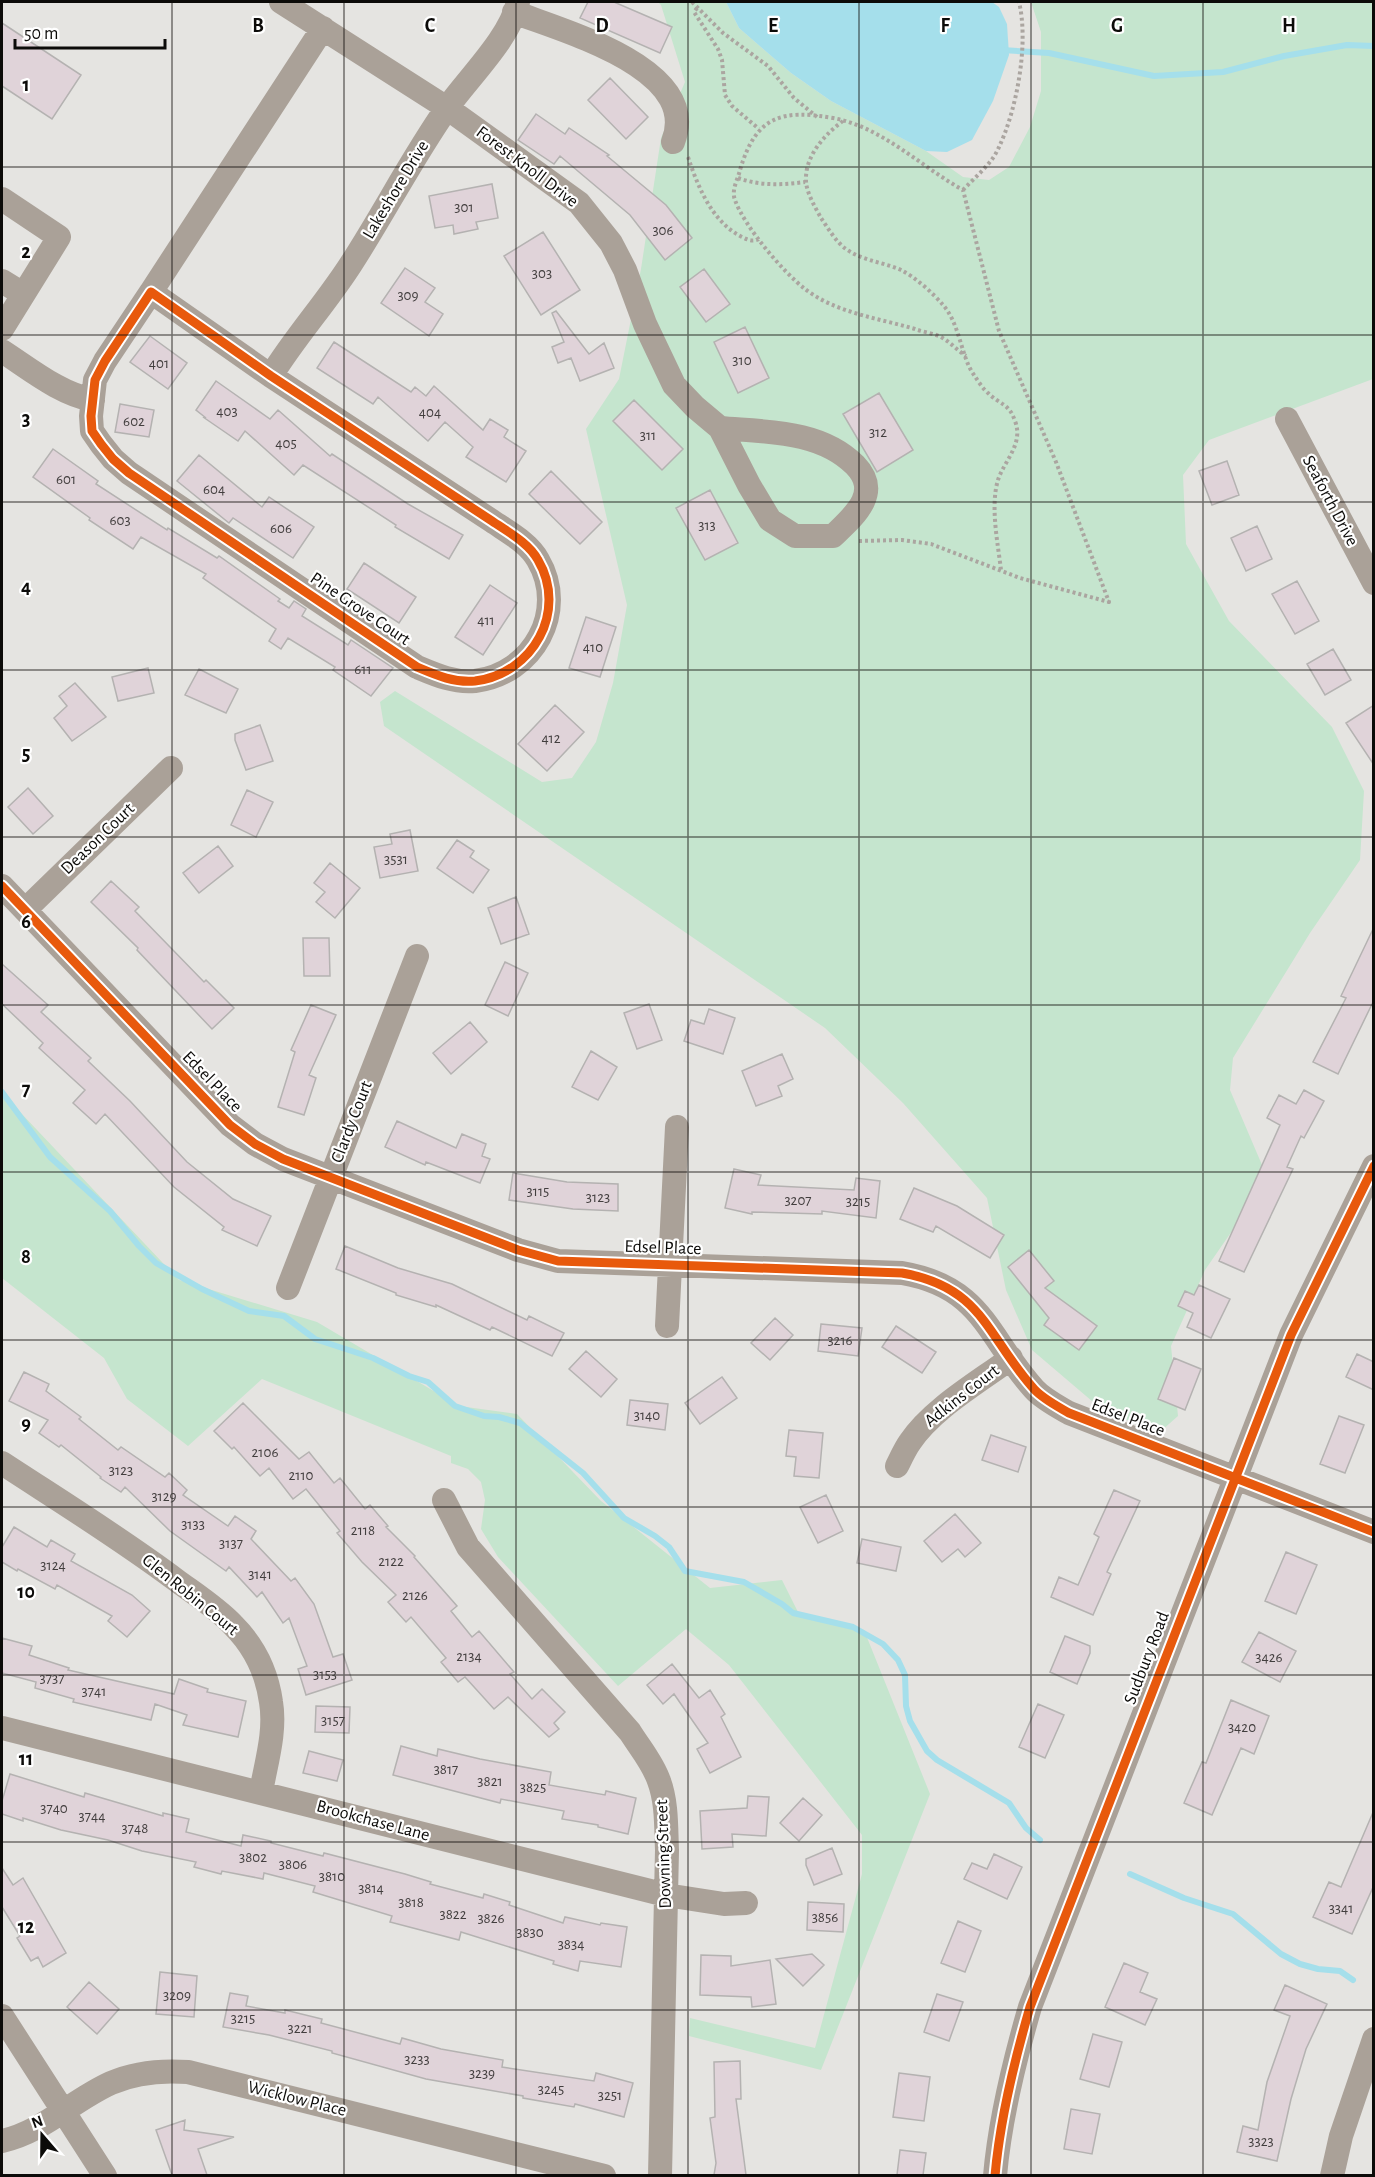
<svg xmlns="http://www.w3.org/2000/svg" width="1375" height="2177" font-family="'Alegreya Sans',sans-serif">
<rect width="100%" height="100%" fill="#e5e4e1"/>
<path fill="#c5e5ce" d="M658 2H726L739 28 791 73 831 101 926 151 963 177 989 180 1009 167 1030 127 1041 91V32L1031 2H1373V379L1209 440 1183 475 1186 544 1229 621 1332 727 1364 791 1360 860 1310 933 1233 1058 1230 1090 1268 1179 1205 1270 1171 1346 1178 1416 1161 1431 1106 1413 1032 1350 1006 1290 987 1198 903 1103 825 1028 384 726 380 702 395 691 542 782 572 778 596 742 613 683 627 605 586 429 619 379 641 269 661 138 685 82 661 5Z
M2 1093 179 1280 317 1322 459 1406 517 1414 601 1501 710 1588 782 1580 800 1616 864 1630 930 1794 821 2070 689 2036 690 2018 815 2048 862 1874V1835L729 1665 686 1629 618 1686 498 1557 481 1529 485 1500 481 1482 468 1469 451 1463V1456L262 1379 188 1446 127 1399 104 1358 2 1278Z"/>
<path fill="#a5dfeb" d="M726 2H992L999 7 1007 24 1009 55 993 101 972 140 947 152 926 151 831 101 791 73 739 28Z"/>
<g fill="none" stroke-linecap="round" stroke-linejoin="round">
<path stroke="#a5dfeb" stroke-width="6" d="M1002 50 1049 53 1154 76 1223 72 1284 56 1347 45 1374 46
M2 1092 50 1157 110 1211 139 1246 156 1263 202 1289 249 1311 284 1316 315 1339 373 1358 409 1376 428 1382 455 1406 484 1416 499 1417 520 1423 583 1473 624 1518 655 1536 669 1547 685 1571 744 1582 782 1604 793 1613 853 1627 883 1644 898 1660 905 1675 906 1706 910 1721 927 1751 937 1760 1009 1803 1026 1828 1040 1840
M1130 1874 1184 1898 1233 1914 1281 1954 1300 1964 1318 1969 1340 1971 1353 1980"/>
</g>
<path fill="#e0d3d9" stroke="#b4b2b1" stroke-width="1.5" d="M588 2H614L672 27 660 53 580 18Z
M2 23 81 75 52 119 2 86Z
M610 78 648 117 626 139 588 100Z
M536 114 565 134 569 128 609 155 607 156 666 205 692 238 665 260 630 215 560 156 554 164 518 140Z
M492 184 498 218 476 222 478 229 454 234 453 225 435 228 429 196Z
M543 232 580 290 541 315 504 256Z
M405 268 435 288 425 302 443 314 429 336 381 303Z
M704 269 730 304 706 322 680 287Z
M556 311 589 354 604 343 614 368 580 381 571 358 558 363 552 347 564 342 552 313Z
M745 327 769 378 738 393 714 342Z
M150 336 187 363 168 389 130 362Z
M334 342 411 392 415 387 426 396 434 386 483 430 490 419 508 430 504 437 526 451 506 482 466 457 473 447 445 422 428 441 378 397 373 404 317 368Z
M216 381 270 419 278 410 330 456 332 454 408 504 463 535 449 559 395 527 396 525 303 465 294 475 245 431 238 441 203 417 206 418 196 410Z
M879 393 913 450 877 472 843 414Z
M634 400 683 449 662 470 613 421Z
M120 404 154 410 149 437 115 432Z
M53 449 98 481 96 484 167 530 168 528 217 558 219 556 280 599 278 601 289 608 294 601 306 609 302 616 348 645 351 640 393 668 371 696 333 670 335 667 288 638 281 649 269 641 276 629 203 578 206 574 141 537 133 549 89 520 90 518 33 477Z
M199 455 262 507 269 497 314 527 293 558 233 518 229 523 177 481Z
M1227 461 1239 495 1212 505 1199 471Z
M551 471 602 522 580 544 529 494Z
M710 490 738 543 705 560 676 508Z
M1257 526 1272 559 1246 571 1231 538Z
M364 563 416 597 399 623 347 589Z
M1297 581 1319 621 1295 634 1272 594Z
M490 585 517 603 483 655 455 637Z
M586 617 616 627 600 677 569 668Z
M1333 649 1351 680 1325 695 1307 664Z
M148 668 154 693 118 701 112 677Z
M199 669 238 689 226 713 185 695Z
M75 683 106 717 72 741 54 718 67 706 59 696Z
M555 705 584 732 547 771 518 744Z
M1374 705V765L1346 723Z
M260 725 273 761 246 770 235 740V734Z
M28 788 53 816 33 834 8 807Z
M247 790 273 802 256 837 231 825Z
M410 830 418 871 380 878 374 847 392 844 390 834Z
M457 840 474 851 470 857 489 870 473 893 437 868Z
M218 846 233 866 199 893 183 873Z
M330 863 360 888 335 918 316 902 325 892 314 883Z
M111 881 139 907 135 911 204 982 206 980 234 1008 212 1029 137 950 138 948 91 902Z
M516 897 529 934 501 944 488 908Z
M1374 927V1000L1338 1074 1313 1062 1346 998 1341 996Z
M303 938H329L330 976H304Z
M505 962 528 973 508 1016 485 1005Z
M2 964 48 1005 41 1012 91 1058 88 1061 130 1101 187 1162 233 1199 271 1216 257 1246 222 1230 224 1227 174 1187 105 1114 96 1124 73 1103 85 1090 39 1048 43 1043 2 1004Z
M649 1004 662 1040 637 1049 624 1013Z
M311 1005 336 1015 309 1075 316 1078 304 1115 278 1107 295 1052 291 1050Z
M709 1009 735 1018 723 1054 684 1041 691 1020 704 1024Z
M470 1022 487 1042 451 1074 433 1053Z
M591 1051 617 1067 598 1100 572 1087Z
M782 1054 793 1079 778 1086 782 1096 756 1106 742 1071Z
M1304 1090 1324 1101 1304 1138 1301 1136 1287 1167 1293 1169 1244 1272 1219 1261 1280 1125 1267 1118 1279 1095 1296 1104Z
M397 1121 456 1148 462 1134 486 1144 482 1156 490 1159 480 1183 426 1162 425 1165 385 1147Z
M734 1169 761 1175 758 1185 854 1190 856 1178 880 1181 876 1218 822 1211V1214L752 1212V1214L725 1208Z
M513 1173 567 1182 618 1184V1211L573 1209 509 1200Z
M914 1188 957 1206 1004 1235 990 1258 936 1226 933 1232 900 1219Z
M345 1246 398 1268 452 1284 527 1320 529 1316 564 1333 552 1356 492 1327 490 1330 436 1305V1307L396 1295V1293L336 1269Z
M1029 1250 1054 1281 1045 1288 1097 1326 1079 1350 1044 1325 1049 1318 1008 1267Z
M1199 1285 1230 1299 1211 1338 1187 1327 1193 1313 1178 1306 1185 1291 1194 1295Z
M775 1318 793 1335 770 1360 751 1343Z
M821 1324 862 1328 858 1356 818 1351Z
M896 1326 936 1352 922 1373 882 1347Z
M586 1351 617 1379 601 1397 569 1369Z
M1357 1354 1374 1362V1390L1346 1377Z
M1174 1358 1201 1369 1185 1410 1158 1399Z
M24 1372 49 1384 46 1391 81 1417 79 1419 118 1450 121 1447 165 1477 169 1473 187 1490 183 1495 228 1526 235 1516 256 1531 251 1539 291 1581 295 1578 314 1604 333 1657 343 1654 352 1680 306 1695 298 1669 307 1666 289 1618 283 1623 262 1592 257 1597 229 1567 226 1571 170 1531 125 1487 121 1492 100 1478 101 1477 61 1445 59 1447 39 1433 48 1420 9 1401Z
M722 1377 737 1398 700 1424 685 1403Z
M630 1400 668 1404 665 1430 627 1425Z
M243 1403 299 1459 309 1452 334 1483 340 1478 365 1509 370 1505 388 1526 386 1527 415 1556 414 1557 457 1606 451 1611 472 1637 479 1631 514 1672 510 1674 532 1699 542 1689 565 1712 554 1723 559 1729 549 1737 508 1697 494 1709 465 1677 458 1682 441 1662 446 1658 411 1617 406 1622 388 1602 396 1595 362 1562 337 1533 340 1531 306 1489 293 1499 269 1468 260 1476 234 1447 232 1449 214 1431Z
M1339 1416 1364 1425 1345 1473 1320 1464Z
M789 1430 823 1433 819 1478 794 1476 796 1457 786 1456Z
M991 1435 1026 1447 1018 1472 982 1460Z
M1114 1490 1140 1501 1107 1572 1111 1574 1093 1615 1051 1597 1059 1577 1078 1585 1099 1537 1094 1534Z
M826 1495 843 1531 818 1543 800 1507Z
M955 1514 981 1543 965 1557 958 1549 942 1562 924 1541Z
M14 1527 47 1547 51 1540 75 1554 71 1561 132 1595 150 1611 127 1637 108 1621 112 1616 57 1585 55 1589 18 1569 17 1571 2 1562V1547Z
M862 1539 901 1547 896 1571 857 1563Z
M1286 1552 1317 1565 1296 1614 1265 1601Z
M1259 1632 1296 1651 1280 1682 1242 1662Z
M1065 1636 1090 1646V1653L1077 1684 1050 1672Z
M2 1638 32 1646 29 1655 69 1668 68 1670 174 1694 179 1679 208 1689 207 1692 246 1701 238 1737 183 1725 187 1715 155 1704 151 1720 73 1702 74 1699 35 1688 36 1682 2 1673Z
M672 1664 699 1698 710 1690 725 1714 721 1717 741 1757 710 1773 697 1749 708 1743 674 1694 663 1704 647 1685Z
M1231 1700 1269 1716 1254 1754 1241 1748 1212 1815 1184 1803 1202 1762 1206 1763Z
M1038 1704 1064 1715 1045 1758 1019 1747Z
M316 1706 350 1707 349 1733 315 1732Z
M401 1746 437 1756 438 1749 480 1759 551 1772 549 1785 605 1795 606 1791 636 1798 628 1834 598 1827V1825L562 1819 564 1811 501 1799 500 1803 393 1775Z
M309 1751 343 1760 337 1781 303 1773Z
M10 1774 84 1797 85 1793 163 1816V1813L189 1819 186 1832 241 1846 243 1835 271 1841V1843L323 1856 324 1853 405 1874 431 1882 430 1884 483 1898 484 1894 510 1902 509 1905 563 1923 565 1917 600 1925 601 1923 627 1927 621 1967 580 1961 578 1971 553 1964 554 1961 461 1932 459 1940 390 1922 392 1916 313 1892 315 1886 264 1873 263 1879 222 1871 221 1874 194 1867 196 1862 142 1851 108 1840 61 1830 23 1818V1821L2 1814V1801Z
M748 1796 769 1797 766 1836 732 1834 733 1847 702 1849 700 1811 747 1808Z
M803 1798 822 1815 799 1841 780 1823Z
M1374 1810V1885L1352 1934 1313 1917 1329 1882 1341 1887Z
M832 1848 842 1874 814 1885 806 1865V1859Z
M994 1854 1022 1867 1007 1899 964 1879 972 1863 987 1869Z
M2 1868 13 1885 23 1878 66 1953 43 1967 38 1957 31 1961 17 1938 20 1936 2 1907Z
M808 1902 844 1904 843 1932 807 1930Z
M958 1921 981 1931 965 1972 941 1963Z
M812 1954 824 1965 803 1986 776 1959Z
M701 1955 731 1956V1966L770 1960 776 2004 752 2007 751 1997 700 1995Z
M1124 1963 1148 1973 1140 1992 1157 1999 1145 2025 1105 2007Z
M160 1972 197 1976 194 2017 156 2014Z
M89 1982 119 2009 97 2034 67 2007Z
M1285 1985 1327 2004 1306 2049 1291 2099 1277 2161 1237 2152 1243 2126 1258 2130 1267 2082 1290 2016 1274 2010Z
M230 1993 248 1996 246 2006 285 2013V2010L322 2019 321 2023 400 2044 402 2038 441 2049 503 2060 502 2067 594 2081 596 2073 633 2083 624 2117 575 2104 574 2107 523 2098V2096L426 2079 332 2053V2051L269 2035 223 2027Z
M937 1994 963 2002 949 2041 924 2032Z
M1093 2034 1122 2042 1109 2087 1080 2079Z
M740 2061 741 2099H736L746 2175H714L716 2163 710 2118 715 2117 714 2062Z
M899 2073 930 2077 924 2121 893 2117Z
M1071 2109 1100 2114 1092 2154 1064 2149Z
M185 2120 184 2130 234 2137 198 2149 207 2175H172L156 2130Z
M900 2150 926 2153 923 2175H897Z"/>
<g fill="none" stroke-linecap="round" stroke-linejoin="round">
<path stroke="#aba5a0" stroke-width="4" stroke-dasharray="3 3" stroke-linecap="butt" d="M692 2 723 33 768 66 794 98 817 117
M697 8 694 12 718 49 722 60 725 95 732 106 759 129
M843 121C825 134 805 156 806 180 806 192 815 207 821 218 828 228 836 242 846 249 863 261 883 262 901 270 915 277 933 293 943 305 960 324 961 357 974 375 978 381 983 389 988 393 1000 405 1009 403 1015 421 1024 444 1004 461 998 480 990 506 998 544 1001 570
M688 157C698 187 712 222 742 237 748 240 752 242 759 239
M738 178C760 186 782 185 805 182
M963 190C975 177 992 164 999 147 1017 109 1029 43 1019 2
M859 541 902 540 931 544 1020 578 1109 602 1056 462 999 331 963 190C920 166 882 127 833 118 781 109 756 116 740 170 738 179 731 190 735 200 744 226 783 272 805 289 836 313 878 318 915 329 923 332 933 333 941 337 950 342 957 350 966 356"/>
<path stroke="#aaa198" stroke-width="24" d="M281 2 447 108 579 203 611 243 625 270 645 324 674 385 695 407 720 428 749 485 770 520 795 536H833C854 516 882 493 855 465 820 430 766 432 720 428
M514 12C562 31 702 68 673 142
M2 199 59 237 2 329
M2 281 23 294
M151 292 271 376 492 521C508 532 529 543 538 560 568 611 533 674 475 681 454 683 436 675 417 667L129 473 113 459 101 444 92 431 91 416 95 380 105 361Z
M151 292 323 28
M2 351C30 369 60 394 93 400
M271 376C295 337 326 303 351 264 384 213 412 158 447 108 469 77 510 38 518 2
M1287 419 1374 583
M2 886 230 1125 255 1144 283 1159 518 1250 558 1261 902 1273C983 1287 987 1337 1034 1389 1043 1399 1057 1406 1069 1413L1374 1532
M25 910 171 768
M288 1288 417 956
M667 1326 677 1127
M2 1463C60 1501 120 1538 176 1580 195 1594 217 1608 233 1625 254 1646 267 1673 271 1702 276 1732 266 1763 261 1792
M897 1466C901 1458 905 1449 910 1442 933 1408 979 1382 1011 1358
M444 1500 468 1547 630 1732C640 1748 653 1763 659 1781 667 1802 666 1828 667 1850L660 2176
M2 1728 666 1895 724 1904 746 1903
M2 2016 105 2176
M2 2141C43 2132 73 2100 111 2083 136 2072 161 2070 188 2072L604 2176
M995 2176C1000 2118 1014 2062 1030 2007L1291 1335 1374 1166
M1332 2176 1341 2136 1374 2039"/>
<defs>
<path id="cycleway" d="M151 292 271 376 492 521C508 532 529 543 538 560 568 611 533 674 475 681 454 683 436 675 417 667L129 473 113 459 101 444 92 431 91 416 95 380 105 361Z
M2 886 230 1125 255 1144 283 1159 518 1250 558 1261 902 1273C983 1287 987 1337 1034 1389 1043 1399 1057 1406 1069 1413L1374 1532
M995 2176C1000 2118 1014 2062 1030 2007L1291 1335 1374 1166"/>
</defs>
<use href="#cycleway" stroke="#fff" stroke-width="13"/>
<use href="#cycleway" stroke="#e8590c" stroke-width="9"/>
</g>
<path fill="none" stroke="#0c0b09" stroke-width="1.5" stroke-opacity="0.55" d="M172 2V2176M344 2V2176M516 2V2176M688 2V2176M859 2V2176M1031 2V2176M1203 2V2176M2 167H1374M2 335H1374M2 502H1374M2 670H1374M2 837H1374M2 1005H1374M2 1172H1374M2 1340H1374M2 1507H1374M2 1675H1374M2 1842H1374M2 2010H1374"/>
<g text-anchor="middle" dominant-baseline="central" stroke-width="4.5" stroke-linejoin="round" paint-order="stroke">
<g font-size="15" fill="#423e3e">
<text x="464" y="207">301</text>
<text x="663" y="230">306</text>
<text x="542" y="273">303</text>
<text x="408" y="295">309</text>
<text x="742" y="360">310</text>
<text x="159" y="363">401</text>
<text x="227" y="411">403</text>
<text x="430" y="412">404</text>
<text x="134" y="421">602</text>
<text x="878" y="432">312</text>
<text x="648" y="435">311</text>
<text x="286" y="443">405</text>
<text x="66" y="479">601</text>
<text x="214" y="489">604</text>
<text x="120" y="520">603</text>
<text x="707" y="525">313</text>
<text x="281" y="528">606</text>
<text x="486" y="620">411</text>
<text x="593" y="647">410</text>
<text x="363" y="669">611</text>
<text x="551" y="738">412</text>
<text x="396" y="859">3531</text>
<text x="538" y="1191">3115</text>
<text x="598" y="1197">3123</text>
<text x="798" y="1200">3207</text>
<text x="858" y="1201">3215</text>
<text x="840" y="1340">3216</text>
<text x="647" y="1415">3140</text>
<text x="265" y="1452">2106</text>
<text x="121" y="1470">3123</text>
<text x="301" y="1475">2110</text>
<text x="164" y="1496">3129</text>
<text x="193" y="1524">3133</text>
<text x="363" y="1530">2118</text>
<text x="231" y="1543">3137</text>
<text x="391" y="1561">2122</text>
<text x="53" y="1565">3124</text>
<text x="260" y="1574">3141</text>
<text x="415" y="1595">2126</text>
<text x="469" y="1656">2134</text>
<text x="1269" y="1657">3426</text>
<text x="325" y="1674">3153</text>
<text x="52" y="1678">3737</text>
<text x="94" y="1691">3741</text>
<text x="333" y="1720">3157</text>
<text x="1242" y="1727">3420</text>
<text x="446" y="1769">3817</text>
<text x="490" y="1781">3821</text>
<text x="533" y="1787">3825</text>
<text x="54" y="1808">3740</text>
<text x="92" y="1816">3744</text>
<text x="135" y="1828">3748</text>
<text x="253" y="1857">3802</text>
<text x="293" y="1864">3806</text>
<text x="332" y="1876">3810</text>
<text x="371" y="1888">3814</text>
<text x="411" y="1902">3818</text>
<text x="1341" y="1908">3341</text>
<text x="453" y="1914">3822</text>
<text x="825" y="1917">3856</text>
<text x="491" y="1918">3826</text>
<text x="530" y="1932">3830</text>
<text x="571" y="1944">3834</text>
<text x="177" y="1995">3209</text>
<text x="243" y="2018">3215</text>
<text x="300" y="2028">3221</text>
<text x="417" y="2059">3233</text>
<text x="482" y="2073">3239</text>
<text x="551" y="2089">3245</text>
<text x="610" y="2095">3251</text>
<text x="1261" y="2141">3323</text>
</g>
<g font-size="18" fill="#0c0b09" stroke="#fff">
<text transform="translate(527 167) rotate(37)">Forest Knoll Drive</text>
<text transform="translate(396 190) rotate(-59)">Lakeshore Drive</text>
<text transform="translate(1330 501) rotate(62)">Seaforth Drive</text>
<text transform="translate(360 609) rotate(34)">Pine Grove Court</text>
<text transform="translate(98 839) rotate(-44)">Deason Court</text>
<text transform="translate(212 1082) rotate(46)">Edsel Place</text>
<text transform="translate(352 1122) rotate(-69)">Clardy Court</text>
<text transform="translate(663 1248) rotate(2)">Edsel Place</text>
<text transform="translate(962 1396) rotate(-38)">Adkins Court</text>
<text transform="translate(1128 1418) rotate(21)">Edsel Place</text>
<text transform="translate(190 1595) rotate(39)">Glen Robin Court</text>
<text transform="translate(1147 1658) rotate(-69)">Sudbury Road</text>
<text transform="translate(373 1821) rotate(15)">Brookchase Lane</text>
<text transform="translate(664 1854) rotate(-92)">Downing Street</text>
<text transform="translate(297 2099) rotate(14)">Wicklow Place</text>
</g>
</g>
<g font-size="20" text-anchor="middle" font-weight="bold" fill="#0c0b09" stroke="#fff" stroke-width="4.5" stroke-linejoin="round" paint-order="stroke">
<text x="258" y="32">B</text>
<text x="430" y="32">C</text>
<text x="602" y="32">D</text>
<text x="773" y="32">E</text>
<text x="945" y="32">F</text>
<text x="1117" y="32">G</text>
<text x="1289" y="32">H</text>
<text x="26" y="91">1</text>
<text x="26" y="258">2</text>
<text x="26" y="425">3</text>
<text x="26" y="593">4</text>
<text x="26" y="760">5</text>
<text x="26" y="928">6</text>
<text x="26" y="1095">7</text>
<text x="26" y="1263">8</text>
<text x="26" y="1430">9</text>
<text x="26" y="1598">10</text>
<text x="26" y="1765">11</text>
<text x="26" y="1933">12</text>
</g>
<rect width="1375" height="2177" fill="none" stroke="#0c0b09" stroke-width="6"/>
<g transform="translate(42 2135) rotate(340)" stroke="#ffffff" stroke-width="4.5" paint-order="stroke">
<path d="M0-4.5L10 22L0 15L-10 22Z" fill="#0c0b09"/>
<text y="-9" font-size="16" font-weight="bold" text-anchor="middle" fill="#0c0b09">N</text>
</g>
<path d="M15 39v9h150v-9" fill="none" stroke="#0c0b09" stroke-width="3"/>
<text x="24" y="39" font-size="18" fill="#0c0b09" stroke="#ffffff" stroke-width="4.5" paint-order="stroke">50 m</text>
</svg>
